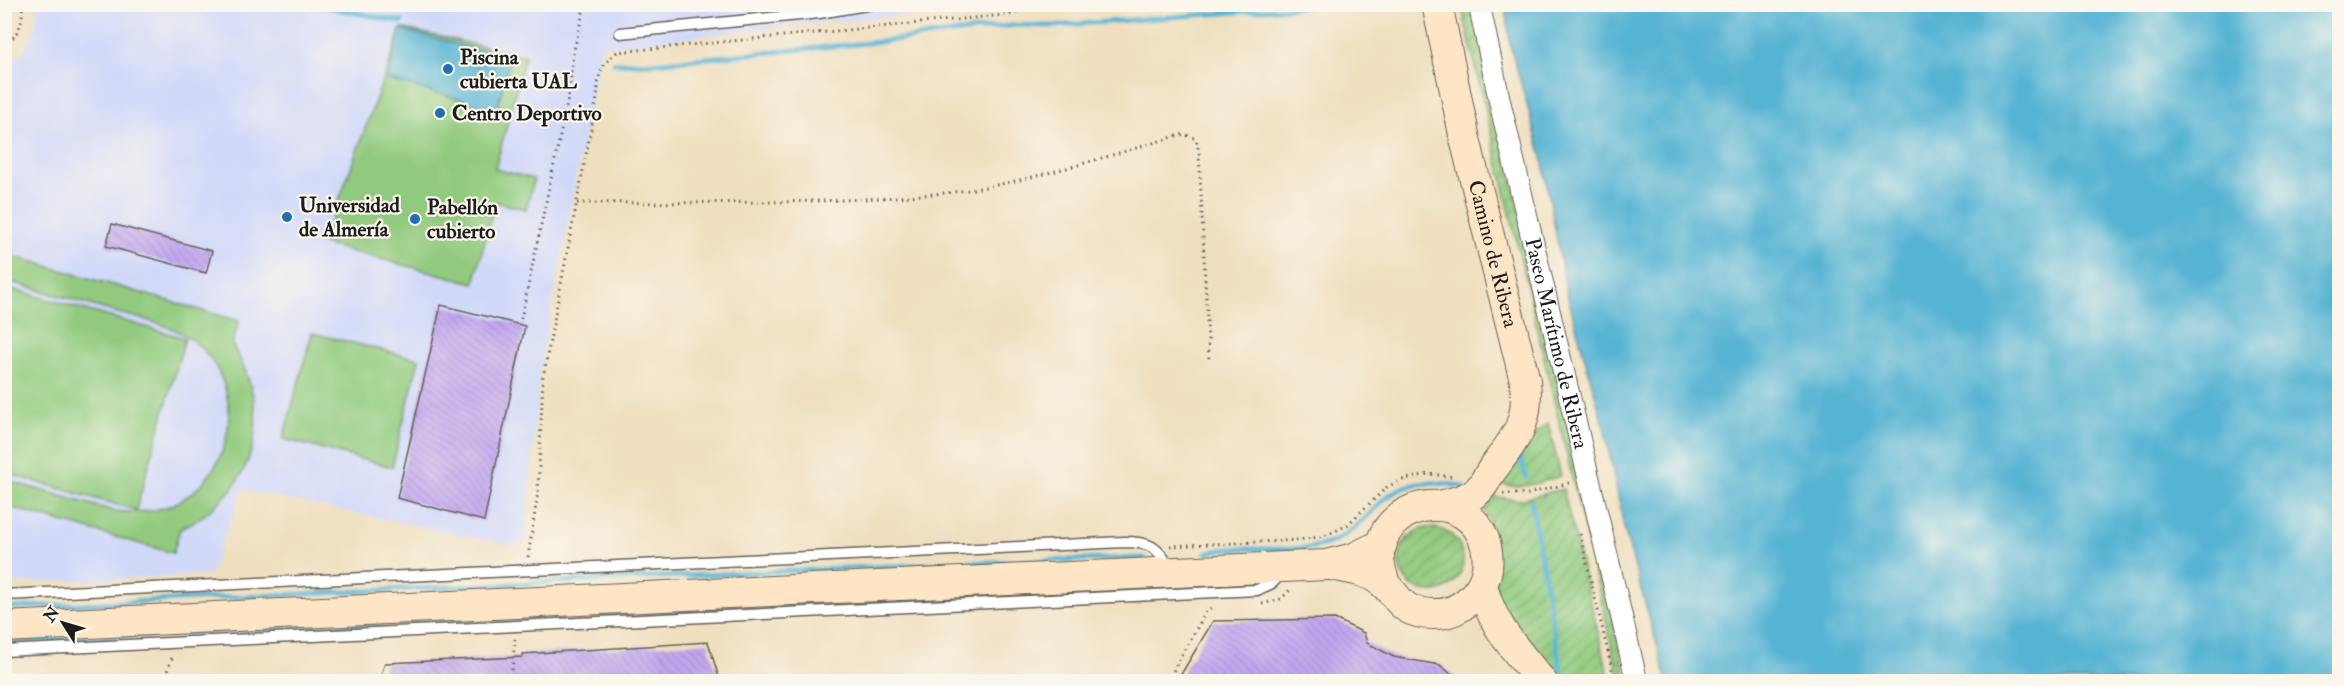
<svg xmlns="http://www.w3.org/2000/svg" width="2344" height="686" font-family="'IM FELL Double Pica',serif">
<defs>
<pattern id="garden-furrows" width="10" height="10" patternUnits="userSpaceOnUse" patternTransform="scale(1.5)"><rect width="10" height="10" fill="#91ca7e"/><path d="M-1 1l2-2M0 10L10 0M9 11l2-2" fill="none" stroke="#7cad6c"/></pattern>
<pattern id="building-back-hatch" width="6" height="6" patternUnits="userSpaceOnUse" patternTransform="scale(1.5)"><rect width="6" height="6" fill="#bfa6ef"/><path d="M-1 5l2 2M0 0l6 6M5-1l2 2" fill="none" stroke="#a48ecc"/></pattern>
</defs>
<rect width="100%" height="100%" fill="#fbf7ec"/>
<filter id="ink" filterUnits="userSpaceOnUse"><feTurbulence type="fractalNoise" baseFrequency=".0167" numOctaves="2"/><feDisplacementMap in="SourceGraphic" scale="12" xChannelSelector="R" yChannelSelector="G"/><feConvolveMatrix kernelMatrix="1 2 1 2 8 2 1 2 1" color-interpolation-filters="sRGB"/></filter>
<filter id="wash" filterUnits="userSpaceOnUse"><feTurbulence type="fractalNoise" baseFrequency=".008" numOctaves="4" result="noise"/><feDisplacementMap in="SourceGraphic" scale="24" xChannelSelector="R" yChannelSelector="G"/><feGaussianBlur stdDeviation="1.35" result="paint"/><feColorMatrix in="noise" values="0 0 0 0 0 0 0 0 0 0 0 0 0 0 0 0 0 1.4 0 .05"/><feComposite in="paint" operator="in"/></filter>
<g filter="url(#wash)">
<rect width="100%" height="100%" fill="#efdfbf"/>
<path fill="#d1d9f9" d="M38 5H1013L804 24 601 47 540 370 525 540 516 546 242 490 210 575 5 583 4 63 22 54 34 30Z"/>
<path fill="url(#garden-furrows)" stroke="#56734d" stroke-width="1.5" d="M1461 5H1472L1627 681H1620Z
M1548 423 1561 476C1542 481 1516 493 1497 481L1524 446Z
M1563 489 1610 681H1562L1498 602 1489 521 1484 510 1488 496 1520 500Z
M1399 560a32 32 0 1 1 64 0a32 32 0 1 1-64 0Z"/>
<path fill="#91ca7e" stroke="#56734d" stroke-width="1.5" d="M402 28 525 56 495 169 534 179 526 209 495 202 474 283 323 244Z
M5 254 239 321 232 345C277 417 256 492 180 529L173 553 5 506V480L114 511C134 513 153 513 172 505 236 477 249 387 195 342 172 324 142 319 114 312 78 301 41 291 5 280Z
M4 287 185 338 136 510 5 473Z
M312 333 419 359 392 467 283 439Z"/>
<path fill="#54b3d3" stroke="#386878" stroke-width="1.5" d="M1505 5H2339V681H1667L1625 532 1605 431 1566 290 1542 157 1510 45Z
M400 29 510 58 497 109 387 80Z"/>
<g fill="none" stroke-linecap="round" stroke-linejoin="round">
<path stroke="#54b3d3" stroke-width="5" d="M317 5 402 22
M614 63H653L878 42 1016 25 1052 26 1340 4
M1520 456 1526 477
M1531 501 1561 671
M1206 553C1245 542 1290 557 1329 543 1350 535 1363 520 1379 504 1402 480 1434 480 1464 487
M4 608 955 563 1144 558
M4 642 1253 583"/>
</g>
<g id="blocks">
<path fill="url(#building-back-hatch)" d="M112 224 212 251 206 273 106 246Z
M441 305 525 326 484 521 397 498Z
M1335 619 1364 633 1367 643 1394 657 1440 665 1460 681H1177L1213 621Z
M708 642 720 681H379L385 663 523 657V654Z"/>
</g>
</g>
<g filter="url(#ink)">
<use href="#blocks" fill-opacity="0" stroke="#666055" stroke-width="1.5"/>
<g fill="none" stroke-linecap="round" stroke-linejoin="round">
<defs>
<path id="lane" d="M620 33 819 13 872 4
M4 595 1124 542C1149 542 1158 546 1170 569
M4 651 1257 590 1272 583 1281 574"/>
<g id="street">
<path id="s1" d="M1479 4 1500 103 1637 682"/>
</g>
<g id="secondary">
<path id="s2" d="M1437 4 1465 139 1525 381C1530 423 1516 437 1492 470 1487 477 1483 488 1475 493 1465 500 1452 503 1440 506"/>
<path d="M1330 565C1346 568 1364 570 1378 579 1401 595 1396 613 1433 614 1452 615 1468 604 1479 589 1488 576 1489 560 1486 546 1471 487 1386 496 1379 553 1378 564 1382 574 1385 584"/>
<path d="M1482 585C1492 626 1516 650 1542 682"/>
<path d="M4 627 1326 565 1354 558 1382 544"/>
</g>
</defs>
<use href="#lane" stroke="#666055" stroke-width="13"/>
<use href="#street" stroke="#666055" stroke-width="23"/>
<use href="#secondary" stroke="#666055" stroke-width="32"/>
<path stroke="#666055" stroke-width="3" stroke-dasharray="1.5 4.5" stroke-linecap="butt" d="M4 46C18 36 24 21 22 4
M577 203C699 202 823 205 945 193 1026 184 1106 156 1184 134L1196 139 1199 152 1209 361
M521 319 569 94 573 54 585 4
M1503 494H1528L1569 483
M1580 534 1615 682
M1170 546 1299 540 1324 536 1346 526 1387 487 1402 480 1428 474 1455 477
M528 557 538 492 543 377 597 98C599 75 598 67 617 52L1014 14 1031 4
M1262 604 1281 599 1290 590
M163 682 173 655
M511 682 515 639
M1169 682 1175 667 1206 612 1213 606"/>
<use href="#lane" stroke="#fff" stroke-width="10"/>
<use href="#street" stroke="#fff" stroke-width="21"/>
<use href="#secondary" stroke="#fee5c5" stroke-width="30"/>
</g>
</g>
<g fill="#1f6fb2" stroke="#fbf7ec" stroke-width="2">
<circle cx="448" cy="69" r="6"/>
<circle cx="440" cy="113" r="6"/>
<circle cx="287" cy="217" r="6"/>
<circle cx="415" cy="219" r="6"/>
</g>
<g text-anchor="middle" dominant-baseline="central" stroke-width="4.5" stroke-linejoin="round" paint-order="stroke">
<g font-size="21" font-weight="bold" fill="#1c1c1c" stroke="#fbf7ec" text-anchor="start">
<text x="460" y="57">Piscina<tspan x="460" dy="24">cubierta UAL</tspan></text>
<text x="452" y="113">Centro Deportivo</text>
<text x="299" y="205">Universidad<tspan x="299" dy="24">de Almería</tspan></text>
<text x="427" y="207">Pabellón<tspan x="427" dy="24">cubierto</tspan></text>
</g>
<g font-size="21" fill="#1c1c1c" stroke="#fbf7ec">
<text stroke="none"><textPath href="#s2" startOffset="256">Camino de Ribera</textPath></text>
<text stroke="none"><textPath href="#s1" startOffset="348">Paseo Marítimo de Ribera</textPath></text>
</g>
</g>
<rect width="2344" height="686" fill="none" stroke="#fbf7ec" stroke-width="24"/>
<g transform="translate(63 623) rotate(307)" stroke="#fbf7ec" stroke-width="4.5" paint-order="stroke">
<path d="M0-4.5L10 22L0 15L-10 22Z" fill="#1c1c1c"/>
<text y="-9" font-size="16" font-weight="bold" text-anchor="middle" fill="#1c1c1c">N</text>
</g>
</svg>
